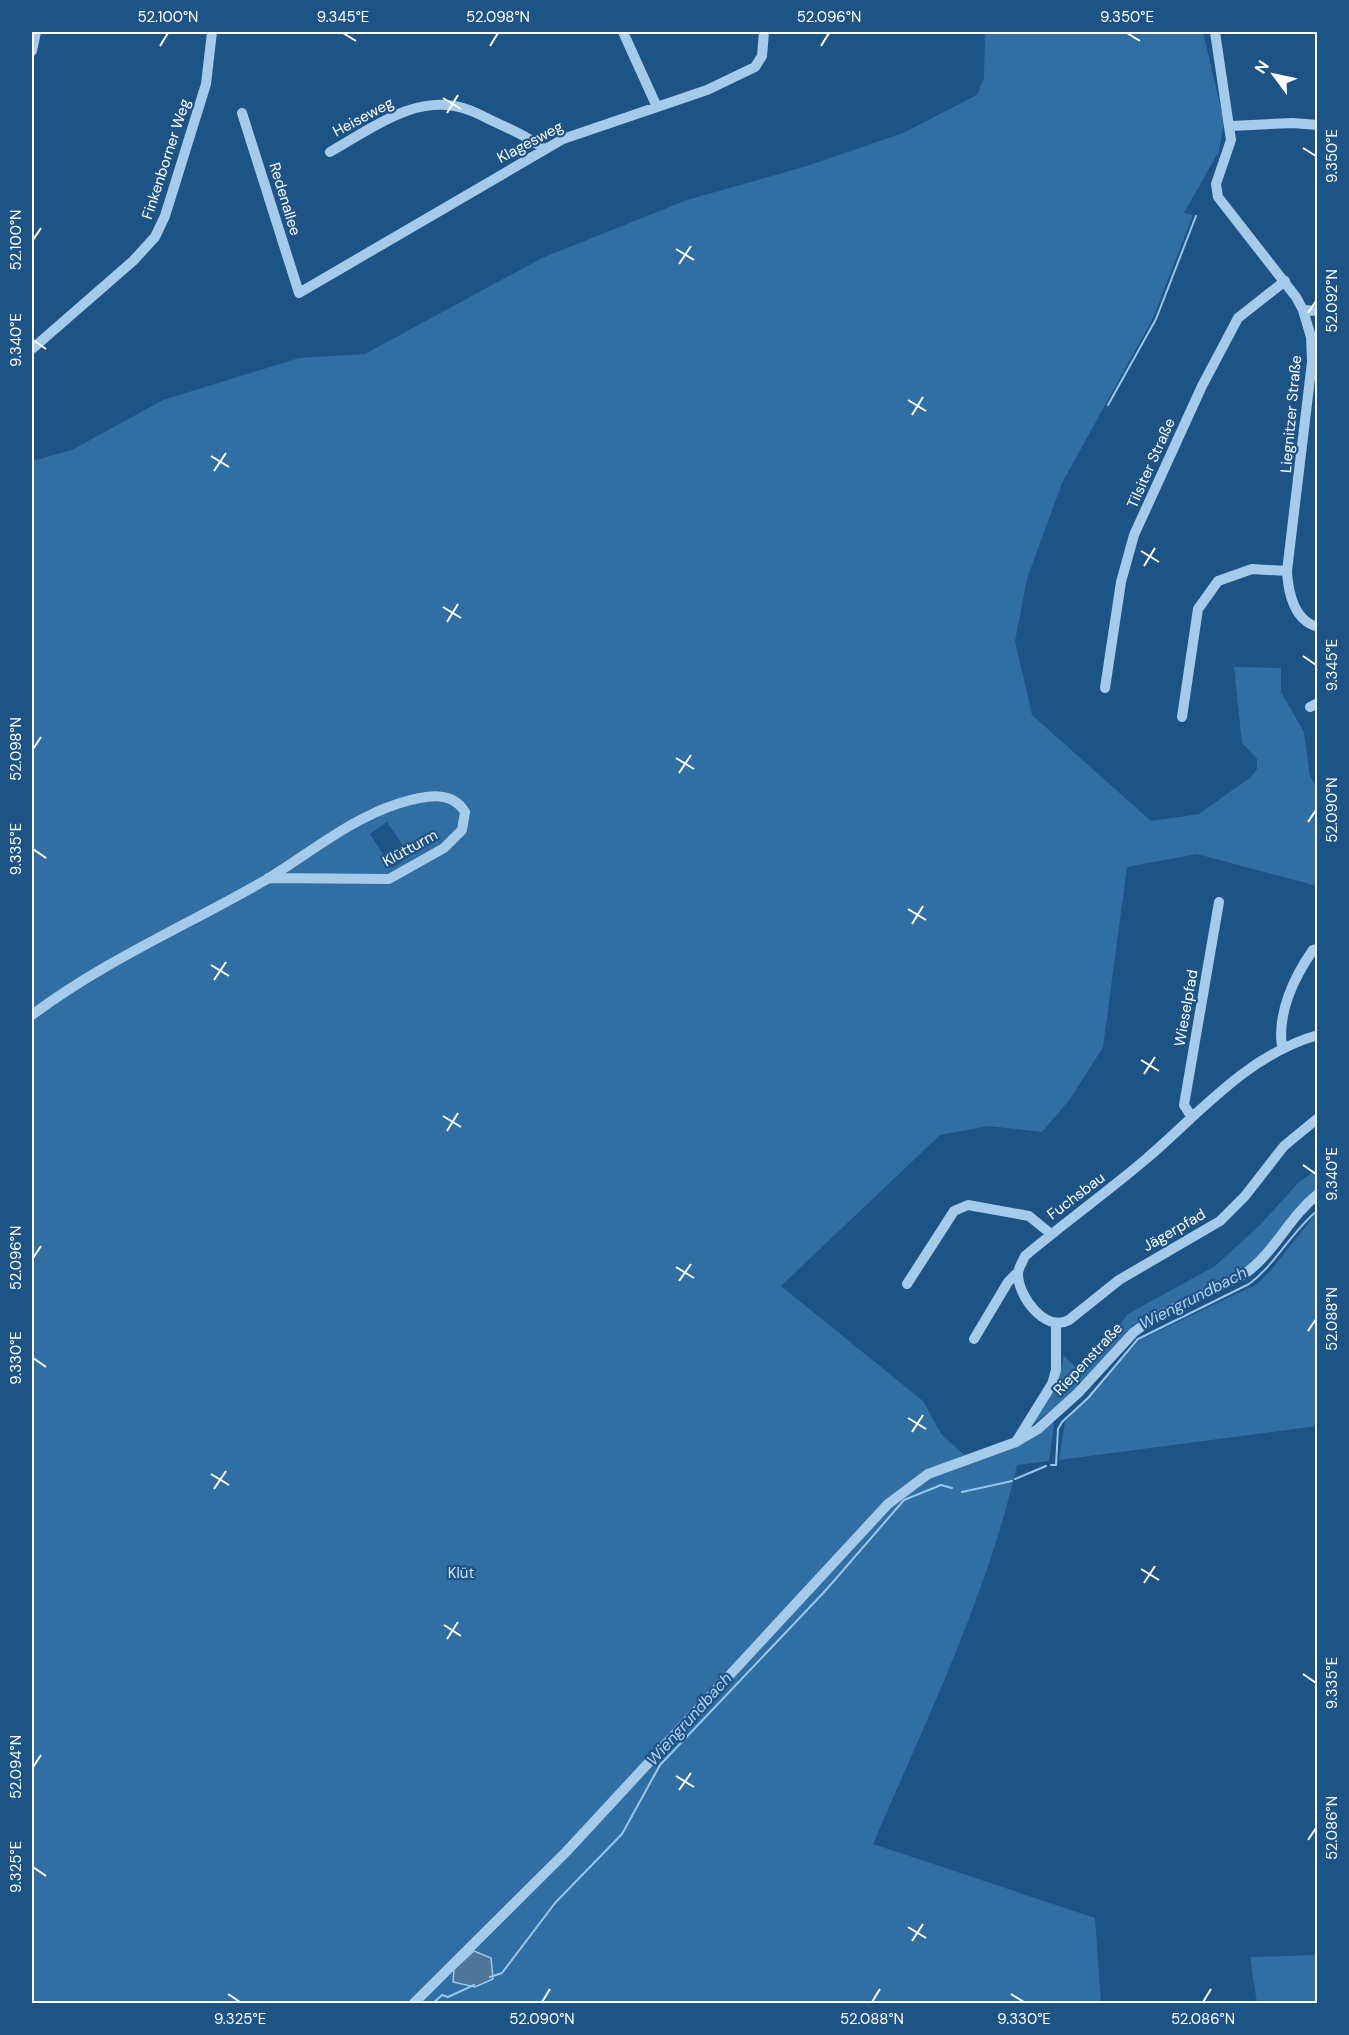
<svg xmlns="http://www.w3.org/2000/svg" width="1349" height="2035" font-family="'DM Sans',sans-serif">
<rect width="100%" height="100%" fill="#1e5386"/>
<path fill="#316ea3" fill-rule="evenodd" d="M985 32H1203L1224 122 1219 151 1184 213 1193 215 1153 318 1062 483 1027 579 1015 641 1032 715 1151 821 1199 814 1251 777 1257 769V759L1242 743 1234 667 1281 668V692L1304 732 1310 776 1317 787V886L1197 854 1127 867 1103 1047 1070 1099 1042 1132 988 1126 940 1135 781 1286 923 1401 941 1434 970 1460 1051 1419 1054 1425 1049 1461 1017 1465C987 1597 926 1720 873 1844L1095 1918 1101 2003 32 2004V461L72 450 163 400 299 358 365 354 542 258 687 200 807 166 903 133 977 95 984 78ZM387 822 410 856 392 868 370 834Z
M1317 1169V1189L1271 1244 1242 1272 1149 1315 1132 1326 1072 1394 1028 1428 1058 1382 1064 1356 1082 1373 1128 1314 1215 1266 1261 1224 1299 1182Z
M1317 1212V1426L1059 1460 1065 1422 1140 1340 1257 1284 1272 1269Z
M1317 1955V2003H1257L1250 1957Z"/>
<path fill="#4f7599" stroke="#99c6ec" stroke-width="1.5" d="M474 1951 491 1958 493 1979 475 1987 453 1982 454 1969Z"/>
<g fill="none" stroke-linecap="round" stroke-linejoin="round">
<path stroke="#99c6ec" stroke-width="2" d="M1108 405 1156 319 1196 216
M1051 1465H1056L1058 1429 1062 1422 1088 1398 1138 1339 1249 1284C1276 1264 1291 1232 1318 1210
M1015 1479 1046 1466
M962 1492 1012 1481
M490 1977 502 1973 555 1903 622 1834 660 1765 826 1590 904 1500 941 1485 952 1488
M432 2004 442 1995 448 1997 474 1985"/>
<path stroke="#a6caea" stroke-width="10" d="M623 32 657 107
M1215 32 1231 140 1216 184 1218 197 1296 297 1303 310 1311 337 1312 362 1287 571C1288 592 1294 621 1318 627
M32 51 36 32
M242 113 299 293 563 139 707 90 755 67 762 56 764 32
M1231 126 1292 123 1318 125
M330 152C371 129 417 92 466 109 476 112 486 118 495 122 512 130 529 137 544 149
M1303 310 1318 311
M32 349 133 261 155 237 165 216 206 84 212 32
M1105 688 1121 582 1134 535 1202 386 1238 318 1285 281
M1310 707 1318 703
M1182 717 1198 609 1218 581 1252 569 1287 571
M32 1015C105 960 190 924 269 878 311 852 352 818 400 803 423 796 451 789 465 812L462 830 444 848 389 879 268 878
M1318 1035C1247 1055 1199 1114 1146 1159 1106 1193 1064 1223 1025 1256 1023 1261 1018 1268 1018 1274 1018 1296 1045 1333 1069 1320L1119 1280 1220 1221 1245 1196 1284 1146 1318 1118
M1282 1047C1277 1013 1294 977 1313 950L1318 949
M1191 1116 1184 1105 1219 902
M907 1284 954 1211 968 1205 1029 1216 1051 1234
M974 1339 1008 1282 1018 1272
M1016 1442 1052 1384 1056 1370V1324
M413 2004 566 1852 888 1504 928 1474 1016 1442 1038 1429 1078 1393 1134 1332 1152 1319 1243 1275C1274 1254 1288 1218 1318 1194"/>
</g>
<path fill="none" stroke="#fff" stroke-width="2" d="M343 33 356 41M1127 33 1140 41M160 46 168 33M490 46 498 33M821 46 829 33M443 98 461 109M447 113 458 95M1303 148 1316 156M33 240 41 228M676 249 694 260M679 264 691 246M1308 313 1316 301M33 340 46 349M908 400 926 411M912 415 923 397M211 456 229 467M214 471 226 453M1141 551 1159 562M1144 566 1155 548M443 607 461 618M447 622 458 604M1303 656 1316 665M33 749 41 737M676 758 694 769M679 773 691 755M1308 822 1316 810M33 849 46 858M908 909 926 920M912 924 923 906M211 965 229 976M214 980 226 962M1141 1060 1159 1071M1144 1074 1155 1057M443 1116 461 1127M447 1131 458 1113M1303 1165 1316 1174M33 1258 41 1246M676 1267 694 1278M679 1281 691 1264M1308 1331 1316 1319M33 1358 46 1367M908 1418 926 1429M912 1432 923 1415M211 1474 229 1485M214 1489 226 1471M1141 1569 1159 1580M1144 1583 1155 1566M444 1625 461 1636M447 1639 458 1622M1303 1674 1316 1683M33 1767 41 1755M676 1776 694 1787M679 1790 691 1773M1308 1840 1316 1828M33 1867 46 1876M908 1927 926 1938M912 1941 923 1924M228 1994 240 2002M1011 1994 1024 2002M542 2002 550 1989M872 2002 880 1989M1203 2002 1211 1989"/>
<g text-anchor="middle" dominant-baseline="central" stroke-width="4.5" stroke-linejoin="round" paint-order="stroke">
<g font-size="15" fill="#fff" stroke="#1e5386">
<text transform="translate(363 117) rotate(-28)">Heiseweg</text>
<text transform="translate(530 142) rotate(-28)">Klagesweg</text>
<text transform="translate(166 159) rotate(-72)">Finkenborner Weg</text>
<text transform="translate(285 199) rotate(73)">Redenallee</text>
<text transform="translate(1291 414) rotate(-85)">Liegnitzer Straße</text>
<text transform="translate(1151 463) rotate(-66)">Tilsiter Straße</text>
<text transform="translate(410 848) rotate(-29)">Klütturm</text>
<text transform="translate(1186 1008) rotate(-80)">Wieselpfad</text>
<text transform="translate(1076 1196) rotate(-37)">Fuchsbau</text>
<text transform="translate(1174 1230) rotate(-30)">Jägerpfad</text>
<text transform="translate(1088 1359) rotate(-47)">Riepenstraße</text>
</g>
<g font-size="15" fill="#cae3f8" stroke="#1e5386">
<text x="461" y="1573">Klüt</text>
</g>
<g font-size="16" font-style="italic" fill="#b1d4f2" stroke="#1e5386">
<text transform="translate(1193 1298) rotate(-27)">Wiengrundbach</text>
<text transform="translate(689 1719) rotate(-48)">Wiengrundbach</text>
</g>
</g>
<rect width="1349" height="2035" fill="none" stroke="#1e5386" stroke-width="66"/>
<g transform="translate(1274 75) rotate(303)" stroke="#1e5386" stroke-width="4.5" paint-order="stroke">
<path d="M0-4.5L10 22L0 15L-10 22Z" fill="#ffffff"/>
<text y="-9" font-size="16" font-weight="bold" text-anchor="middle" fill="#ffffff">N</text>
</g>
<rect x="33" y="33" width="1283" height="1969" fill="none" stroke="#fff" stroke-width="2"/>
<g font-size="15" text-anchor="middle" fill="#fff">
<text x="168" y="22">52.100°N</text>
<text x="343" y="22">9.345°E</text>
<text x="498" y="22">52.098°N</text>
<text x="829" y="22">52.096°N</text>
<text x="1127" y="22">9.350°E</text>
<text transform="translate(1332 156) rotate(-90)" y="5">9.350°E</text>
<text transform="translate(16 240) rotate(-90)" y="5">52.100°N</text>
<text transform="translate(1332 301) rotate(-90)" y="5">52.092°N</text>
<text transform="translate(16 340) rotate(-90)" y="5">9.340°E</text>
<text transform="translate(1332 665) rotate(-90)" y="5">9.345°E</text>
<text transform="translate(16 749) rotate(-90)" y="5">52.098°N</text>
<text transform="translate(1332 810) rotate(-90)" y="5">52.090°N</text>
<text transform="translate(16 849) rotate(-90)" y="5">9.335°E</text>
<text transform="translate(1332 1174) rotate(-90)" y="5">9.340°E</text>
<text transform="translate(16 1258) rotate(-90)" y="5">52.096°N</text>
<text transform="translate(1332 1319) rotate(-90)" y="5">52.088°N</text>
<text transform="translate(16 1358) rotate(-90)" y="5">9.330°E</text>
<text transform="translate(1332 1683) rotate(-90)" y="5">9.335°E</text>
<text transform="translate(16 1767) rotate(-90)" y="5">52.094°N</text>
<text transform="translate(1332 1828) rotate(-90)" y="5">52.086°N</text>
<text transform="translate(16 1867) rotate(-90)" y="5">9.325°E</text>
<text x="240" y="2024">9.325°E</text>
<text x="542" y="2024">52.090°N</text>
<text x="872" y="2024">52.088°N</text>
<text x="1024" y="2024">9.330°E</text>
<text x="1203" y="2024">52.086°N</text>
</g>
</svg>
